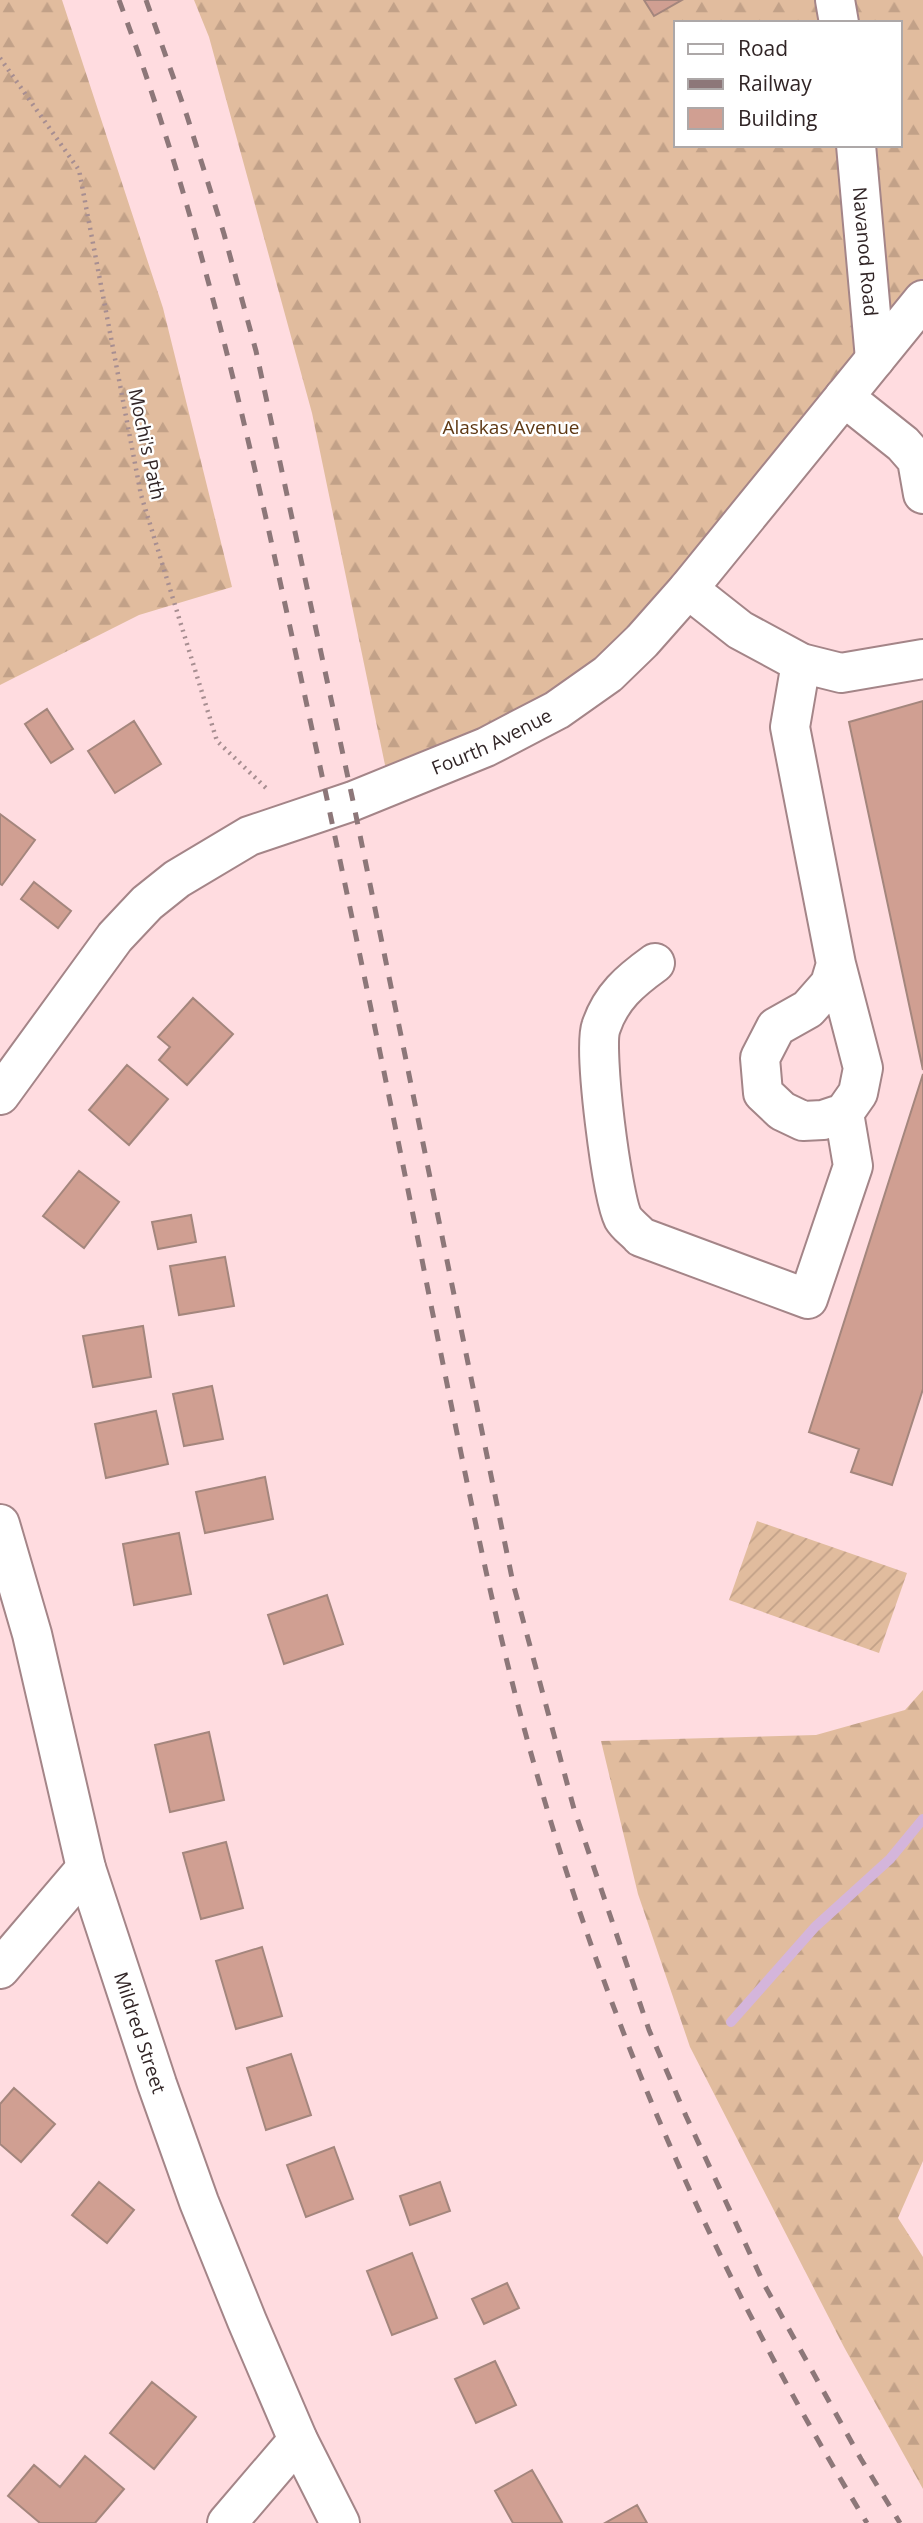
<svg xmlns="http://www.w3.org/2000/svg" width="923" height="2523" font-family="'Open Sans',sans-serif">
<defs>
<pattern id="forest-firs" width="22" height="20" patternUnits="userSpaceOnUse" patternTransform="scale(1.75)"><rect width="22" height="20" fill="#e1bc9e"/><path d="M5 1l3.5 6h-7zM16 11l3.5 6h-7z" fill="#c2a188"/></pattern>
<pattern id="garden-furrows" width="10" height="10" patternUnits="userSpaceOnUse" patternTransform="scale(1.75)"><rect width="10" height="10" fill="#e1bc9e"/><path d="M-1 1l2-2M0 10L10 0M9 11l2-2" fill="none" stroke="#c2a188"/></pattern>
</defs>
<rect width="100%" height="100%" fill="#ffdce0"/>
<path fill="url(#forest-firs)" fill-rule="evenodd" d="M0 0H62L163 308 232 587 139 615 0 685Z
M194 0H923V305L644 643 390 789 312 413 209 37ZM676 23H900V145H676Z
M923 1690V2161L898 2218 923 2257V2489L844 2347 690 2047 638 1894 601 1741 816 1735 905 1710Z"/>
<path fill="url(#garden-furrows)" d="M757 1521 907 1573 879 1653 729 1600Z"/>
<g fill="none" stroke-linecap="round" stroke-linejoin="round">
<path stroke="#d4b5db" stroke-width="10" d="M731 2022 815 1927 890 1859 923 1819"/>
</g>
<path fill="#d09f92" stroke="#a4867d" stroke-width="2" d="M644 0H682L654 16Z
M923 701V1070L849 722Z
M47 709 73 749 51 763 25 724Z
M134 721 161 764 115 793 88 751Z
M0 814 35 840 2 885 0 884Z
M34 882 71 911 58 928 21 899Z
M193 998 233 1034 187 1085 159 1060 170 1047 158 1037Z
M127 1065 168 1099 129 1145 89 1110Z
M923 1074V1389L892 1485 851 1472 859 1449 809 1432Z
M79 1171 119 1202 84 1248 43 1216Z
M191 1215 196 1242 158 1249 152 1222Z
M225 1257 234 1306 179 1315 170 1266Z
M143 1326 151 1377 93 1387 83 1336Z
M212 1386 223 1439 184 1446 173 1394Z
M156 1411 168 1464 106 1478 95 1424Z
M265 1477 273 1519 205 1533 196 1492Z
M179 1533 191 1594 134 1605 123 1544Z
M327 1595 343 1644 284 1664 268 1615Z
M209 1732 224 1800 170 1812 155 1745Z
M226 1842 243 1908 201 1919 183 1853Z
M262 1947 282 2016 236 2029 216 1961Z
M291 2054 311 2115 266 2130 247 2068Z
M14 2088 55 2124 21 2162 0 2144V2104Z
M334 2147 353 2199 306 2217 287 2165Z
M99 2182 134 2210 107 2243 72 2215Z
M440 2182 450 2211 410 2225 400 2196Z
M412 2253 437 2318 392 2335 367 2271Z
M507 2283 519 2308 484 2324 472 2299Z
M495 2361 516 2405 476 2423 455 2379Z
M152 2382 196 2417 154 2469 110 2433Z
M85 2456 124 2489 95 2523H40L8 2496 34 2465 60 2487Z
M532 2470 562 2522 560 2523H513L495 2491Z
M637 2505 647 2523H605Z"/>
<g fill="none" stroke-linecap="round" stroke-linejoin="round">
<defs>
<g id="minor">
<path d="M835 0 839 23"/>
<path id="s1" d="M856 145 875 359"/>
<path d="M844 397 903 444 917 460 923 494"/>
<path d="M688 589 740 630 801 663 841 673 923 659"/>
<path d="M801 663 790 727 836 964 830 984 808 1009 776 1027 760 1058 763 1093 782 1111 803 1121 823 1120 844 1113 858 1093 863 1068 836 964"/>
<path d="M655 963C630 981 611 997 601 1027 593 1049 612 1196 623 1218 627 1225 636 1231 641 1237L808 1299 853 1166 844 1113"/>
<path id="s2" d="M0 1095 115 937 147 903 177 879 249 836 353 801 486 747 557 710 608 674 642 641 688 589 923 300"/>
<path id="s3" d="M0 1524 32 1634 86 1868 157 2084 199 2202 247 2321 298 2440 340 2523"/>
<path d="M0 1969 86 1868"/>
<path d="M227 2523 298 2440"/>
</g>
</defs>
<use href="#minor" stroke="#a48588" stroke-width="42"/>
<path stroke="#a78e91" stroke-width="4.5" stroke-dasharray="2 5" stroke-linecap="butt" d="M0 58 79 170 141 495 217 741 267 789"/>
<use href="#minor" stroke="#fff" stroke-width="38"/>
<path stroke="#8d7779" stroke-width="5" stroke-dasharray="12 12" stroke-linecap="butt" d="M119 0C197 208 246 424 293 641 341 862 387 1083 431 1305 463 1461 492 1618 536 1771 612 2039 722 2286 867 2523
M146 0 187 116 224 234 256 351 353 801 513 1583 574 1809 649 2030 686 2116 765 2286 861 2459 900 2523"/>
</g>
<g text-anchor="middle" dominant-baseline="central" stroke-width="5" stroke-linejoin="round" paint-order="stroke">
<g font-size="19" fill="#312526" stroke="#fff">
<text stroke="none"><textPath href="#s1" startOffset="107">Navanod Road</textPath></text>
<text transform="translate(147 444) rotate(78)">Mochi's Path</text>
<text stroke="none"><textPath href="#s2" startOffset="625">Fourth Avenue</textPath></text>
<text stroke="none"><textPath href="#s3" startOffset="528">Mildred Street</textPath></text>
</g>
<g font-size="19" fill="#5e3813" stroke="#fff">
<text x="511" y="427">Alaskas Avenue</text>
</g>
</g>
<rect x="674" y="21" width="228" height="126" fill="#ffffff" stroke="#ada8a8" stroke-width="2"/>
<rect x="688" y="44" width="35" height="10" fill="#ffffff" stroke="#ada8a8" stroke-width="2"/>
<text x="738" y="56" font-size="21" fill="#312526">Road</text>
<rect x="688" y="79" width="35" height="10" fill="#8d7779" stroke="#ada8a8" stroke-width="2"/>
<text x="738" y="91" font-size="21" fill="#312526">Railway</text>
<rect x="688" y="108" width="35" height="21" fill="#d09f92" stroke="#ada8a8" stroke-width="2"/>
<text x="738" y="126" font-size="21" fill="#312526">Building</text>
</svg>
